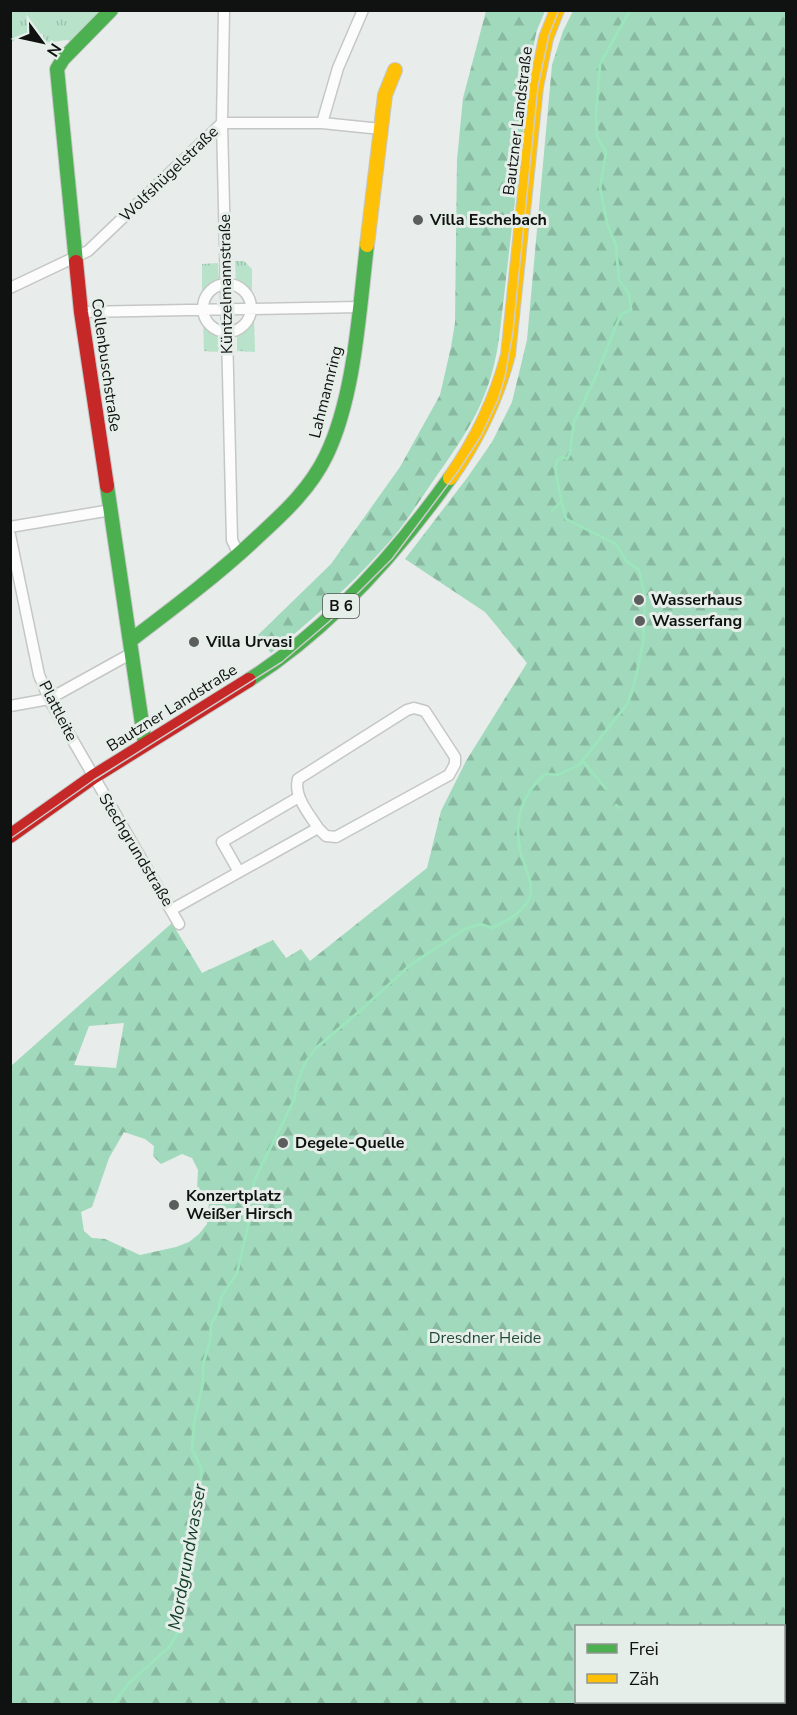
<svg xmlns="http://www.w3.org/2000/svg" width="797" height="1715" font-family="'Nunito Sans',sans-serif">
<defs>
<pattern id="grass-tufts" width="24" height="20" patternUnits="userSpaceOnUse" patternTransform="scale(1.5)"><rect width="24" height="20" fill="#b9e2cb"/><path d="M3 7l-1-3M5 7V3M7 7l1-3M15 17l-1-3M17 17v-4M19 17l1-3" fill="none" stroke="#9ec1ad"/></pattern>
<pattern id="forest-firs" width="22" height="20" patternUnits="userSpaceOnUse" patternTransform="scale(1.5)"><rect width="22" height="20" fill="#a0d9bb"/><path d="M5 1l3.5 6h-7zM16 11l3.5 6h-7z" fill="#89b9a0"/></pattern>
</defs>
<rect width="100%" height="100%" fill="#e8ecea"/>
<path fill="url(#grass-tufts)" d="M11 11H103L73 42 67 40 44 43 43 34 21 35 11 43Z
M235 261H244L252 269V299L242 287 236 284Z
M218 263 219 283 213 285 202 298V264Z
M254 318 255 352 237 351V333Z
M203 320 219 333 220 352 204 351Z"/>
<path fill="url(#forest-firs)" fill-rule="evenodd" d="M486 11H545L537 30 532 52 500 331C492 398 469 430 431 484 416 506 401 530 382 550 348 588 311 621 271 653L257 636 331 564 400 467 440 395 451 347 455 323 457 160 463 98Z
M573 11H786V1704H11V1066L172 923 202 973 273 940 286 958 301 949 310 961 427 868 441 811 466 761 527 663 485 612 405 559 467 478 492 442 512 402 527 340 552 65 563 31ZM124 1023 116 1068 74 1065 89 1026ZM124 1132 145 1139 154 1146 153 1156 161 1164 182 1154 192 1158 198 1170 197 1191 209 1203 207 1224 199 1234 189 1242 176 1247 140 1255 105 1239 92 1238 84 1231 81 1212 92 1207 109 1158ZM576 1626H784V1702H576Z"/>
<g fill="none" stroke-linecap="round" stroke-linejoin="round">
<path stroke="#9ce4bc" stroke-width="3" d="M552 511 561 502
M583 761 606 789
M616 805 619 808
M113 1704 128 1684 169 1647 177 1634 182 1616 180 1601 184 1586V1572L194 1525 202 1470 192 1449 194 1423 203 1383V1364L210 1342 211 1325 219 1309 221 1297 237 1273 248 1226 254 1181 294 1100 297 1083 305 1063 315 1049 361 1010 409 966 465 929 480 924 492 928C506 922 522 913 529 899 535 886 525 867 521 854 513 823 521 793 546 774L558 775 579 765 628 703 636 677 643 643 645 597 639 570 626 561 616 544 566 519C564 509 553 471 556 464 557 459 559 459 563 457L567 459 570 453 574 422 596 376 621 314 631 310 629 294 619 280 616 246 607 223 600 188 606 153 597 136 596 114 600 64 630 10"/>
<defs>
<path id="street" d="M224 10 222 123 232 540 239 555
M322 123 338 68 363 10
M203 308a24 24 0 1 1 48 0a24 24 0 1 1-48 0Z
M10 288 88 251 222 123H322L381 129
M81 312 360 307
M10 527 111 510
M10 535 39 675 49 699 179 924
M10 706 49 699 132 653
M239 872 222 842 299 797
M171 910 318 828 326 836 336 837 449 775 455 764V757L425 711 414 708 407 710 298 779C293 796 310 815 318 828"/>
<path id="fast" d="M76 262 57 69 63 59 111 10
M107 486 145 744
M131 640C176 606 221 572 262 533 287 510 311 487 326 456 355 396 359 311 367 245
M249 680C329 629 395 555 450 478"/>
<path id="slow" d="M367 245 385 95 395 70
M450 478C477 440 496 400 508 355L536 87 546 38 557 10"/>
<path id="jam" d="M76 262 81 312 107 486
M10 836 93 777 249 680"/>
</defs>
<use href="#street" stroke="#c4c7c6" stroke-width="13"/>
<use href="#fast" stroke="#c4c7c6" stroke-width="16"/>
<use href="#slow" stroke="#c4c7c6" stroke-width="16"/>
<use href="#jam" stroke="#c4c7c6" stroke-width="16"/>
<use href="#street" stroke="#fcfcfc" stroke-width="10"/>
<use href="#fast" stroke="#4caf50" stroke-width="14"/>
<use href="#slow" stroke="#ffc107" stroke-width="14"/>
<use href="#jam" stroke="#c62828" stroke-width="14"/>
<path stroke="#cdcdcd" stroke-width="1.5" d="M10 839 94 780 282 662 330 621 392 559 459 470 481 436 498 400 505 377 513 332 538 87 549 35 559 10"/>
</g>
<g fill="#5b5e5c" stroke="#e6eee9" stroke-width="2">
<circle cx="418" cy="220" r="6"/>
<circle cx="639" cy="600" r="6"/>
<circle cx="640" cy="621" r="6"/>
<circle cx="194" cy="642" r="6"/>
<circle cx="283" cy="1143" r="6"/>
<circle cx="174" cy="1205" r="6"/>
</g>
<g text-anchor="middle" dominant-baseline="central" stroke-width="6" stroke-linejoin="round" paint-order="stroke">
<rect fill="#e6eee9" stroke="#505451" stroke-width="1.5" x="323" y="594" width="36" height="24" rx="4.5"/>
<g font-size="15" font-weight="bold" fill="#0f1210">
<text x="341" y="606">B 6</text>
</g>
<g font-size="16" fill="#0f1210" stroke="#e6eee9">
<text transform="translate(518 121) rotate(-83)">Bautzner Landstraße</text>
<text transform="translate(169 174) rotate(-44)">Wolfshügelstraße</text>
<text transform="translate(226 284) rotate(-91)">Küntzelmannstraße</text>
<text transform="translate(106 365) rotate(82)">Collenbuschstraße</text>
<text transform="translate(326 392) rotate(-76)">Lahmannring</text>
<text transform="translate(172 708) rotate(-32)">Bautzner Landstraße</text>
<text transform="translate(58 711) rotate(63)">Plattleite</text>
<text transform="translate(136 850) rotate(59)">Stechgrundstraße</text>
</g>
<g font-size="16" font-weight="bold" fill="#0f1210" stroke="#e6eee9" text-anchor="start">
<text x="430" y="220">Villa Eschebach</text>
<text x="651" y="600">Wasserhaus</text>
<text x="652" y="621">Wasserfang</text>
<text x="206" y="642">Villa Urvasi</text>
<text x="295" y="1143">Degele-Quelle</text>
<text x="186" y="1196">Konzertplatz<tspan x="186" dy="18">Weißer Hirsch</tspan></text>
</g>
<g font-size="16" fill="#214b35" stroke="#e6eee9">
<text x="485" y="1338">Dresdner Heide</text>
</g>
<g font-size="18" font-style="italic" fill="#113c27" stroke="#e6eee9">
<text transform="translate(187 1557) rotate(-80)">Mordgrundwasser</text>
</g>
</g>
<rect width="797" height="1715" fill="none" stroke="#0f1210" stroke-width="24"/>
<rect x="575" y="1625" width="210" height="78" fill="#e6eee9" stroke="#909692" stroke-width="1.5"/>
<rect x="587" y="1644" width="30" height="9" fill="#4caf50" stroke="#909692" stroke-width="1.5"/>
<text x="629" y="1655" font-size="18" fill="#0f1210">Frei</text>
<rect x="587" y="1674" width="30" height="9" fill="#ffc107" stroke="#909692" stroke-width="1.5"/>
<text x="629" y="1685" font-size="18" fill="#0f1210">Zäh</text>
<g transform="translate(42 42) rotate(123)" stroke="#e6eee9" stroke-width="4.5" paint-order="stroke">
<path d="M0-4.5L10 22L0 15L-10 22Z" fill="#0f1210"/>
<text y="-9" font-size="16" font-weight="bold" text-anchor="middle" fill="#0f1210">N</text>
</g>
</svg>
